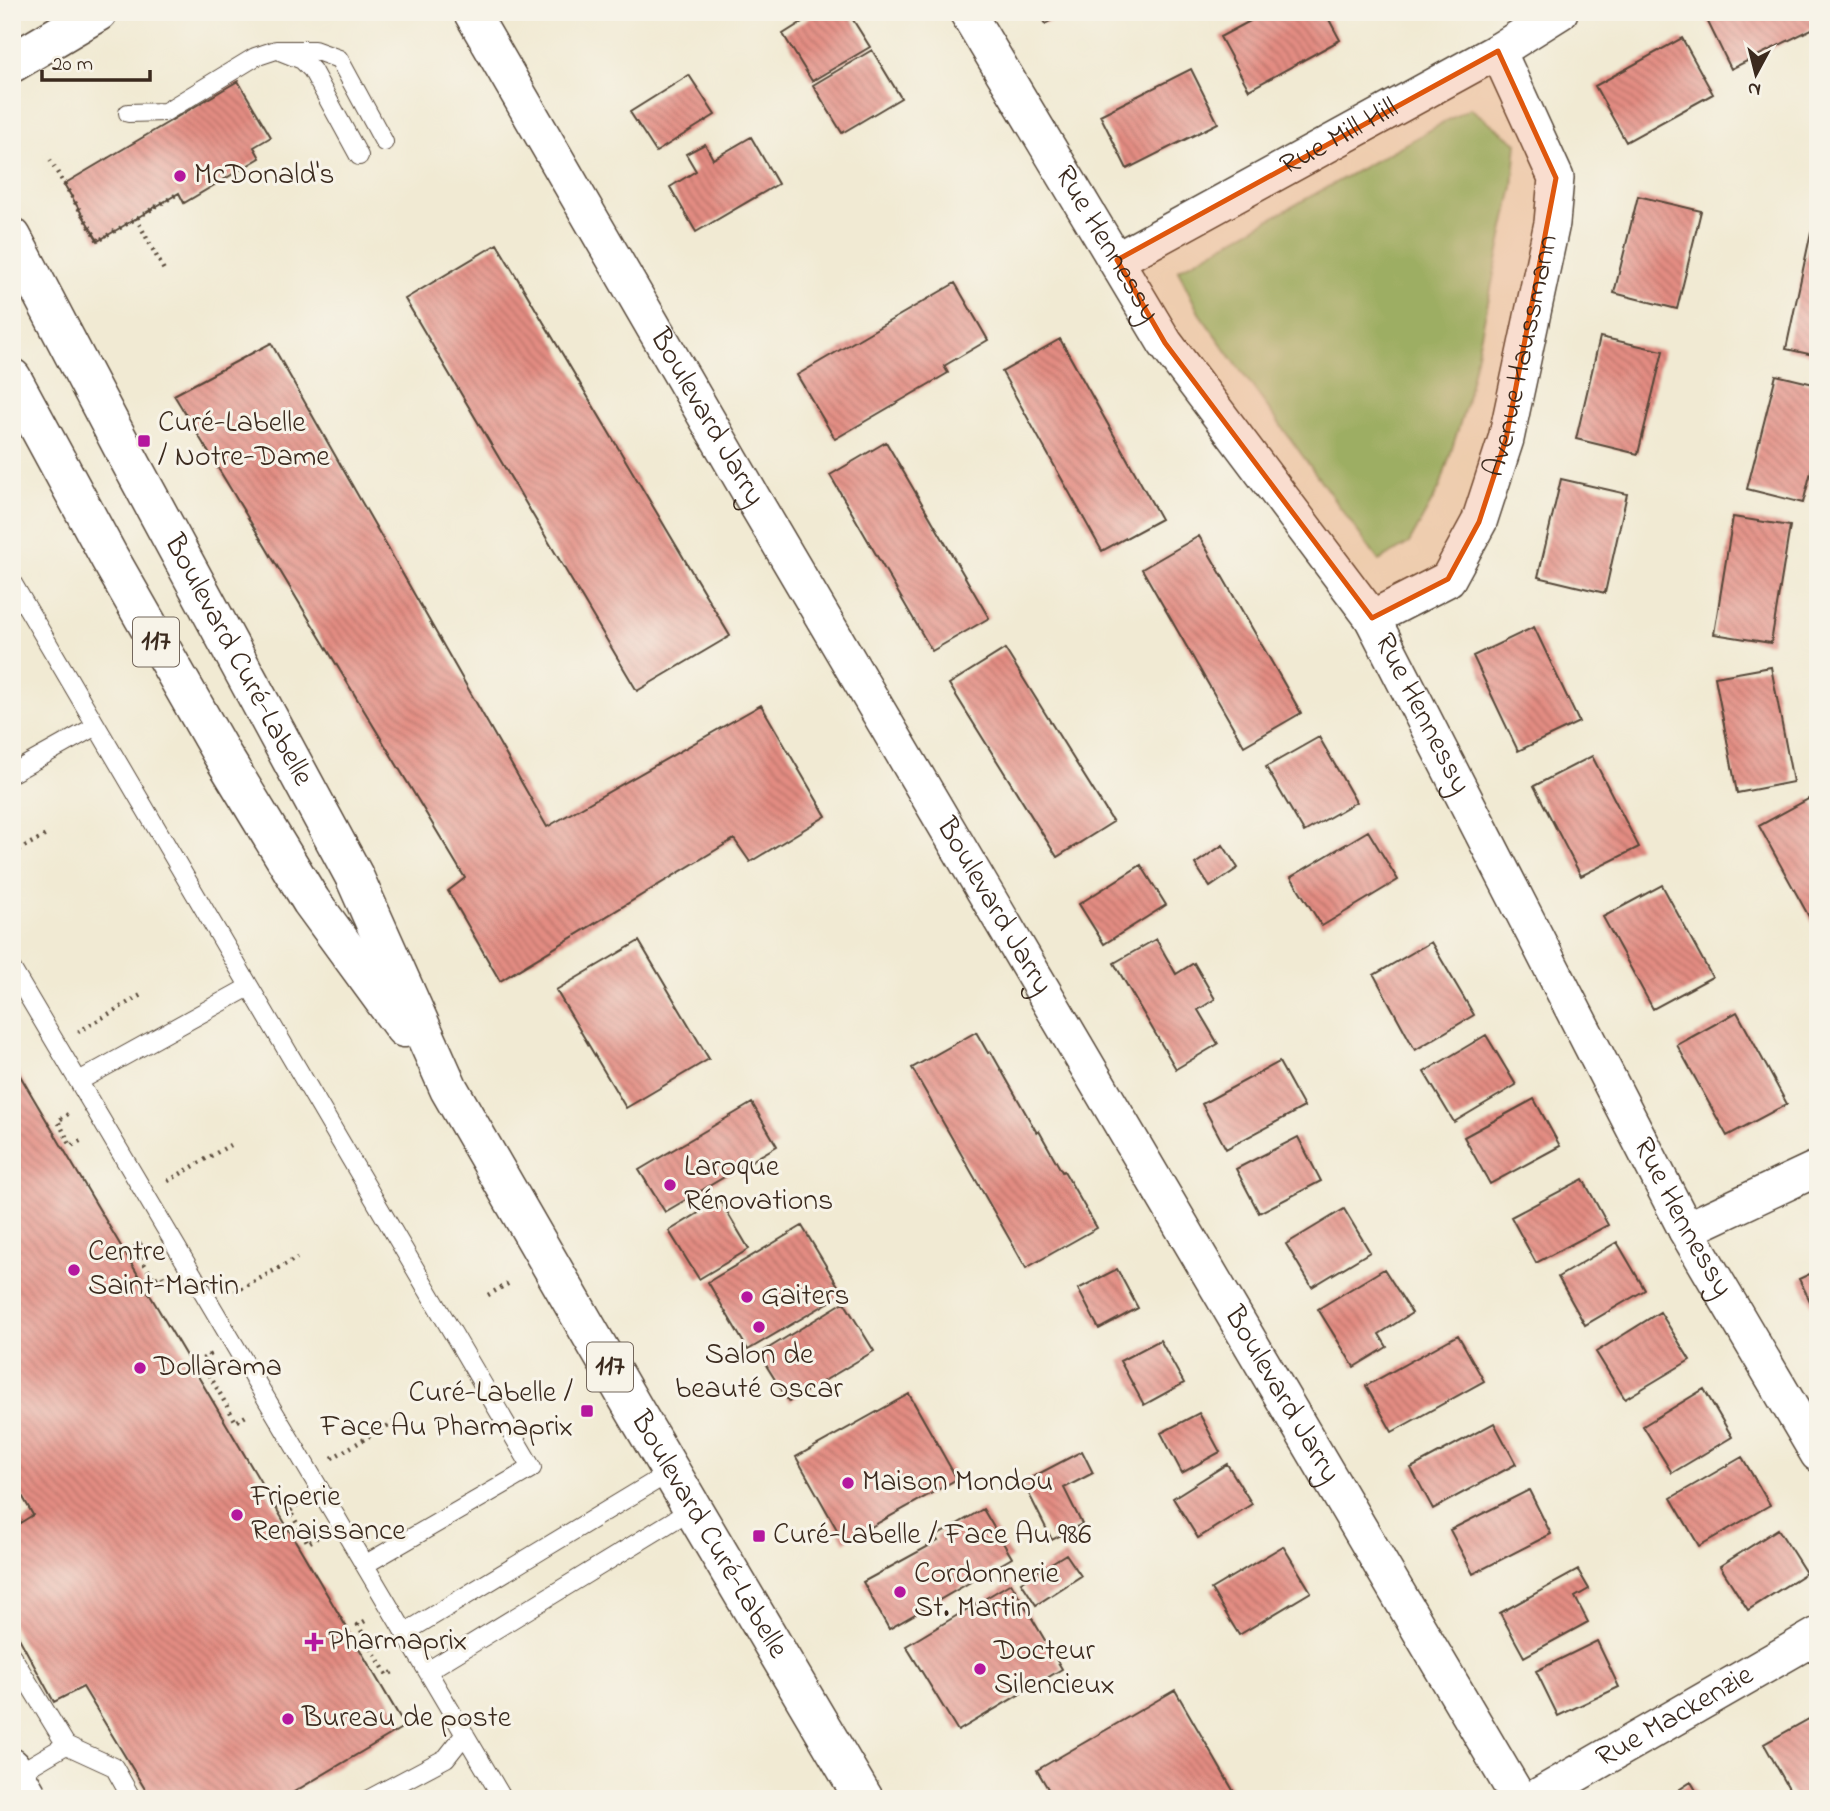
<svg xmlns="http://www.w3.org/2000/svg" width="1830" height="1811" font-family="'Indie Flower',sans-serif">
<defs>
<pattern id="building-back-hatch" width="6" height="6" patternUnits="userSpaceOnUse" patternTransform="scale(1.75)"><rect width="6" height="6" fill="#e38c82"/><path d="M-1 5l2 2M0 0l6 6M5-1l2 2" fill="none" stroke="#b9736a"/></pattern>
</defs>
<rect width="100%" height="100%" fill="#f7f3e8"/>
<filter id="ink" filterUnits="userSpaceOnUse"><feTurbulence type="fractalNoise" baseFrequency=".0143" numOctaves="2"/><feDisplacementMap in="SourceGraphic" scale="14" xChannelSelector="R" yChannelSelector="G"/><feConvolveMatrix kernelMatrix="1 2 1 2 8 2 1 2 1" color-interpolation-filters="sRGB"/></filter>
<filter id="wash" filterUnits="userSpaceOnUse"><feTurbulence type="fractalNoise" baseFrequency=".00686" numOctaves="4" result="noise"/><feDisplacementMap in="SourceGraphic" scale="28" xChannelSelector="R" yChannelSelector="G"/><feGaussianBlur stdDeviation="1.57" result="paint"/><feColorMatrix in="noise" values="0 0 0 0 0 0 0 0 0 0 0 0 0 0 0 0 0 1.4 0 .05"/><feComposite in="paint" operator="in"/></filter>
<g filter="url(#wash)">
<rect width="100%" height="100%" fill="#f1ead3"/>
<path fill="#8dc578" stroke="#64784b" stroke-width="2" d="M1470 108 1517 143 1513 187 1466 404 1440 487 1409 543 1379 561 1199 313 1178 270Z"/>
<g id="blocks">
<path fill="url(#building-back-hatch)" d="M818 12H848L870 47 812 81 783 34Z
M1038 12H1066L1045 24Z
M1267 12H1325L1340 40 1249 90 1220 37Z
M1708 12H1816L1818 26 1731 69 1704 14Z
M1682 38 1713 94 1626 142 1595 86Z
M872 50 901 98 842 133 813 85Z
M1191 69 1218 123 1127 169 1100 115Z
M689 75 715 115 656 152 630 112Z
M238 81 271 137 254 147 260 158 184 203 179 193 98 241 64 184Z
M751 137 778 184 696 232 670 187 696 171 686 154 705 144 713 159Z
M1638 196 1701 211 1677 309 1614 293Z
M1811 232 1818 234V356L1786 349Z
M497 244 730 636 637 691 405 299Z
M955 283 988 340 944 366 948 373 835 439 797 375Z
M1600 337 1663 351 1638 454 1576 439Z
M1060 339 1161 519 1102 551 1002 372Z
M271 343 547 827 761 705 826 816 750 862 734 839 500 981 448 891 465 878 174 395Z
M1776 375 1818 385V444L1803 503 1747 489Z
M886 442 989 618 932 651 830 475Z
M1561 479 1627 494 1605 593 1538 577Z
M1733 517 1790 526 1771 643 1714 634Z
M1199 536 1301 713 1244 746 1142 569Z
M1534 627 1579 722 1518 751 1473 656Z
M1005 649 1113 822 1057 857 949 684Z
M1771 667 1793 782 1737 793 1715 677Z
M1319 737 1356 802 1304 832 1266 767Z
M1592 756 1639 847 1581 876 1534 786Z
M1810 798 1818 811V933L1759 826Z
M1368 831 1398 880 1322 926 1291 877Z
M1223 845 1238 868 1210 887 1195 864Z
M1141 865 1166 905 1104 944 1079 904Z
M1662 885 1712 977 1653 1009 1603 917Z
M1156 939 1176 974 1194 963 1215 999 1198 1010 1218 1044 1176 1069 1114 963Z
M639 941 709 1059 626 1108 556 990Z
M1431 942 1474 1015 1415 1050 1374 975Z
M1737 1012 1787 1104 1727 1136 1677 1045Z
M976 1032 988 1053 991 1052 1037 1133 1039 1131 1062 1172 1064 1171 1097 1228 1026 1268 912 1068Z
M1486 1035 1516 1085 1454 1122 1424 1072Z
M12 1062 405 1726 282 1799H151L83 1687 54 1702 12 1625V1528L33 1515 12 1478Z
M1279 1062 1304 1107 1226 1149 1202 1104Z
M1534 1099 1560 1146 1490 1184 1464 1137Z
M752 1103 777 1146 665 1212 639 1170Z
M1298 1137 1321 1181 1259 1213 1236 1169Z
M1583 1179 1608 1225 1536 1263 1511 1217Z
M720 1200 749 1249 699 1279 669 1231Z
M1344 1209 1370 1252 1312 1287 1286 1244Z
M802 1226 843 1294 748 1350 708 1282Z
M1617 1242 1645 1290 1585 1325 1558 1277Z
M1117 1269 1138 1308 1099 1329 1078 1289Z
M1384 1269 1412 1313 1379 1334 1387 1347 1354 1367 1318 1309Z
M1818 1270V1317L1799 1279Z
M844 1302 874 1351 789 1402 759 1354Z
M1660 1312 1690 1360 1625 1399 1596 1352Z
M1458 1335 1484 1381 1392 1432 1366 1386Z
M1160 1340 1184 1383 1144 1405 1120 1361Z
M1704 1389 1732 1437 1672 1473 1643 1426Z
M909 1394 957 1479 844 1542 796 1457Z
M1199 1413 1220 1452 1182 1473 1161 1433Z
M1494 1423 1516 1464 1433 1509 1411 1468Z
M1082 1451 1093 1473 1064 1488 1082 1524 1052 1540 1023 1482Z
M1742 1457 1770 1505 1699 1546 1671 1498Z
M1227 1464 1252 1504 1198 1538 1173 1498Z
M1529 1490 1551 1534 1473 1574 1450 1530Z
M983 1509 1012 1558 889 1629 863 1582 938 1541 935 1537Z
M1778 1529 1806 1573 1748 1610 1720 1566Z
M1283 1546 1311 1592 1239 1635 1211 1589Z
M1066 1554 1081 1576 1036 1605 1021 1582Z
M1578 1570 1589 1589 1575 1597 1588 1622 1524 1657 1500 1613Z
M1011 1583 1062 1669 958 1731 906 1646Z
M1597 1641 1619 1687 1558 1716 1536 1671Z
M1175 1690 1238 1799H1054L1037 1770Z
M1818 1714V1799H1795L1764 1744Z
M1691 1782 1701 1799H1665Z"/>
</g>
</g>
<g filter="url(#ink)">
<use href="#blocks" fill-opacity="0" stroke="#564739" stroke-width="2"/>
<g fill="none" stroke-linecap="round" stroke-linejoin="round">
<defs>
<path id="lane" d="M282 52 302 60 312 70 359 156
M128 113 165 112 255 57 276 50H314L339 59 384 142
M12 582 532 1468 366 1564
M12 773 96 726
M12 969 503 1799
M79 1081 249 987
M406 1632 672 1471
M12 1656 66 1745 114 1767 132 1799
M429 1670 694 1508
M17 1774 66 1745
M369 1799 446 1758 465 1734"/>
<g id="street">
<path id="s1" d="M471 12 755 502 1519 1799"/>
<path id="s2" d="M967 12 1165 343 1372 618 1686 1230 1818 1454"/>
<path id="s3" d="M1117 260 1498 51 1560 12"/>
<path id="s4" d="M1372 618 1448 579 1479 522 1506 439 1552 223 1556 178 1498 51"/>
<path d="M1686 1230 1818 1168"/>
<path d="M12 1766 31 1799"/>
<path id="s5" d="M1533 1799 1818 1635"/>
</g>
<path id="secondary" d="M12 63 98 12"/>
<g id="primary">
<path id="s6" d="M12 237 127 456 354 876 449 1089 635 1411 864 1799"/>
<path d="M12 378 109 557 221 753 311 901 404 1028"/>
</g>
</defs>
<use href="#lane" stroke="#564739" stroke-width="20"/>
<use href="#street" stroke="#564739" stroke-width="38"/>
<use href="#secondary" stroke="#564739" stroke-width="41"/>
<use href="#primary" stroke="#564739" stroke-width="41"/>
<path stroke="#564739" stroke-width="4.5" stroke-dasharray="2 5" stroke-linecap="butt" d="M50 160 98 241 179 193
M136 218 164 270
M12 853 46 835
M78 1032 141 995
M68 1114 58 1121 71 1146 82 1140
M168 1181 230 1145
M142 1243 134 1248 154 1279 162 1275 163 1277
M235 1292 297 1258
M488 1295 511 1282
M208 1354 209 1355 201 1360 236 1422 246 1416
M332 1458 394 1422
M298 1505 290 1511 308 1543 317 1538 318 1540
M365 1621 358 1625 387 1675 395 1671"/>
<use href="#lane" stroke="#fff" stroke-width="18"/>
<use href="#street" stroke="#fff" stroke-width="35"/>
<use href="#secondary" stroke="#fff" stroke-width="38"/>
<use href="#primary" stroke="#fff" stroke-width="38"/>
</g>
</g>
<path fill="#df570d" fill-opacity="0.2" stroke="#df570d" stroke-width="5" stroke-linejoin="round" d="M1498 51 1556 178 1506 439 1479 522 1448 579 1372 618 1165 343 1117 260Z"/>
<g fill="#b5179e" stroke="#f7f3e8" stroke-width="2.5">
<circle cx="180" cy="176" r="7"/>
<rect x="137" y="434" width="14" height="14" rx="3.5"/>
<circle cx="670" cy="1185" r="7"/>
<circle cx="74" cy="1270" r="7"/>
<circle cx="747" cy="1297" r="7"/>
<circle cx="759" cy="1327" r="7"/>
<circle cx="140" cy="1368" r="7"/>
<rect x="580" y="1404" width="14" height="14" rx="3.5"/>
<circle cx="848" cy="1483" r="7"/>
<circle cx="237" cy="1515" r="7"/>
<rect x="752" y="1529" width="14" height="14" rx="3.5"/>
<circle cx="900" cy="1592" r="7"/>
<path d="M310.5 1631.5h7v7h7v7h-7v7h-7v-7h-7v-7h7z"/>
<circle cx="980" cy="1669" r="7"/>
<circle cx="288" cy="1719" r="7"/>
</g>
<g text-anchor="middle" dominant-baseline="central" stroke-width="6" stroke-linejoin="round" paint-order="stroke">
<g fill="#f7f3e8" stroke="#73665b" stroke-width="2">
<rect x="133" y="617.5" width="46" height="49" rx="5"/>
<rect x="587" y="1342.5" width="46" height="49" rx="5"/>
</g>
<g font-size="28" font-weight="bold" fill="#3b2a1e">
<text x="156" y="642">117</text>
<text x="610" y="1367">117</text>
</g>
<g font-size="30" fill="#3b2a1e" stroke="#f7f3e8">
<text stroke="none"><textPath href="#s3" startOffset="254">Rue Mill Hill</textPath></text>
<text stroke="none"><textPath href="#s2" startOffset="271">Rue Hennessy</textPath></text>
<text stroke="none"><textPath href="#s4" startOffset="322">Avenue Haussmann</textPath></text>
<text stroke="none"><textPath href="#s1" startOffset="469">Boulevard Jarry</textPath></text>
<text stroke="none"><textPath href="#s6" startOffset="480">Boulevard Curé-Labelle</textPath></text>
<text stroke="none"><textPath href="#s2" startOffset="838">Rue Hennessy</textPath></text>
<text stroke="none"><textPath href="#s1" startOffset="1036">Boulevard Jarry</textPath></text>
<text stroke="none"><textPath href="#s2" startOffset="1405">Rue Hennessy</textPath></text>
<text stroke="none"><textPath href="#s1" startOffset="1603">Boulevard Jarry</textPath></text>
<text stroke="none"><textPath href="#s6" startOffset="1474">Boulevard Curé-Labelle</textPath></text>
<text stroke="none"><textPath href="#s5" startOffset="164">Rue Mackenzie</textPath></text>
</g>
<g font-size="30" fill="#3b2a1e" stroke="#f7f3e8" text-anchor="start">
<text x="194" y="176">McDonald's</text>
<text x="158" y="424">Curé-Labelle<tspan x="158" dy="34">/ Notre-Dame</tspan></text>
<text x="684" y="1168">Laroque<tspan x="684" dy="34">Rénovations</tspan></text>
<text x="88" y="1253">Centre<tspan x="88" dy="34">Saint-Martin</tspan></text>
<text x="761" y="1297">Gaiters</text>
<text x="759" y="1356" text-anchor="middle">Salon de<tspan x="759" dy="34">beauté Oscar</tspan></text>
<text x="154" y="1368">Dollarama</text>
<text x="573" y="1394" text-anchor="end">Curé-Labelle /<tspan x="573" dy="34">Face Au Pharmaprix</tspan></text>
<text x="862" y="1483">Maison Mondou</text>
<text x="251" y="1498">Friperie<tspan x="251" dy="34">Renaissance</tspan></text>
<text x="773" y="1536">Curé-Labelle / Face Au 986</text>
<text x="914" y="1575">Cordonnerie<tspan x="914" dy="34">St. Martin</tspan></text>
<text x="328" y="1642">Pharmaprix</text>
<text x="994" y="1652">Docteur<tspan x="994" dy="34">Silencieux</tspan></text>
<text x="302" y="1719">Bureau de poste</text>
</g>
</g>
<rect width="1830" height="1811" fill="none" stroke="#f7f3e8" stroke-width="42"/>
<g transform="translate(1756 74) rotate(187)" stroke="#f7f3e8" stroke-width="5" paint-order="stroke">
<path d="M0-5L12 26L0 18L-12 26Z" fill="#3b2a1e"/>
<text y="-10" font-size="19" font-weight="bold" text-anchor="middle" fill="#3b2a1e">N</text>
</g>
<path d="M42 70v10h108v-10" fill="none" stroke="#3b2a1e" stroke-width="3.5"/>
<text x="52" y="70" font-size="21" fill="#3b2a1e" stroke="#f7f3e8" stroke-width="5" paint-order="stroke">20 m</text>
</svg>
